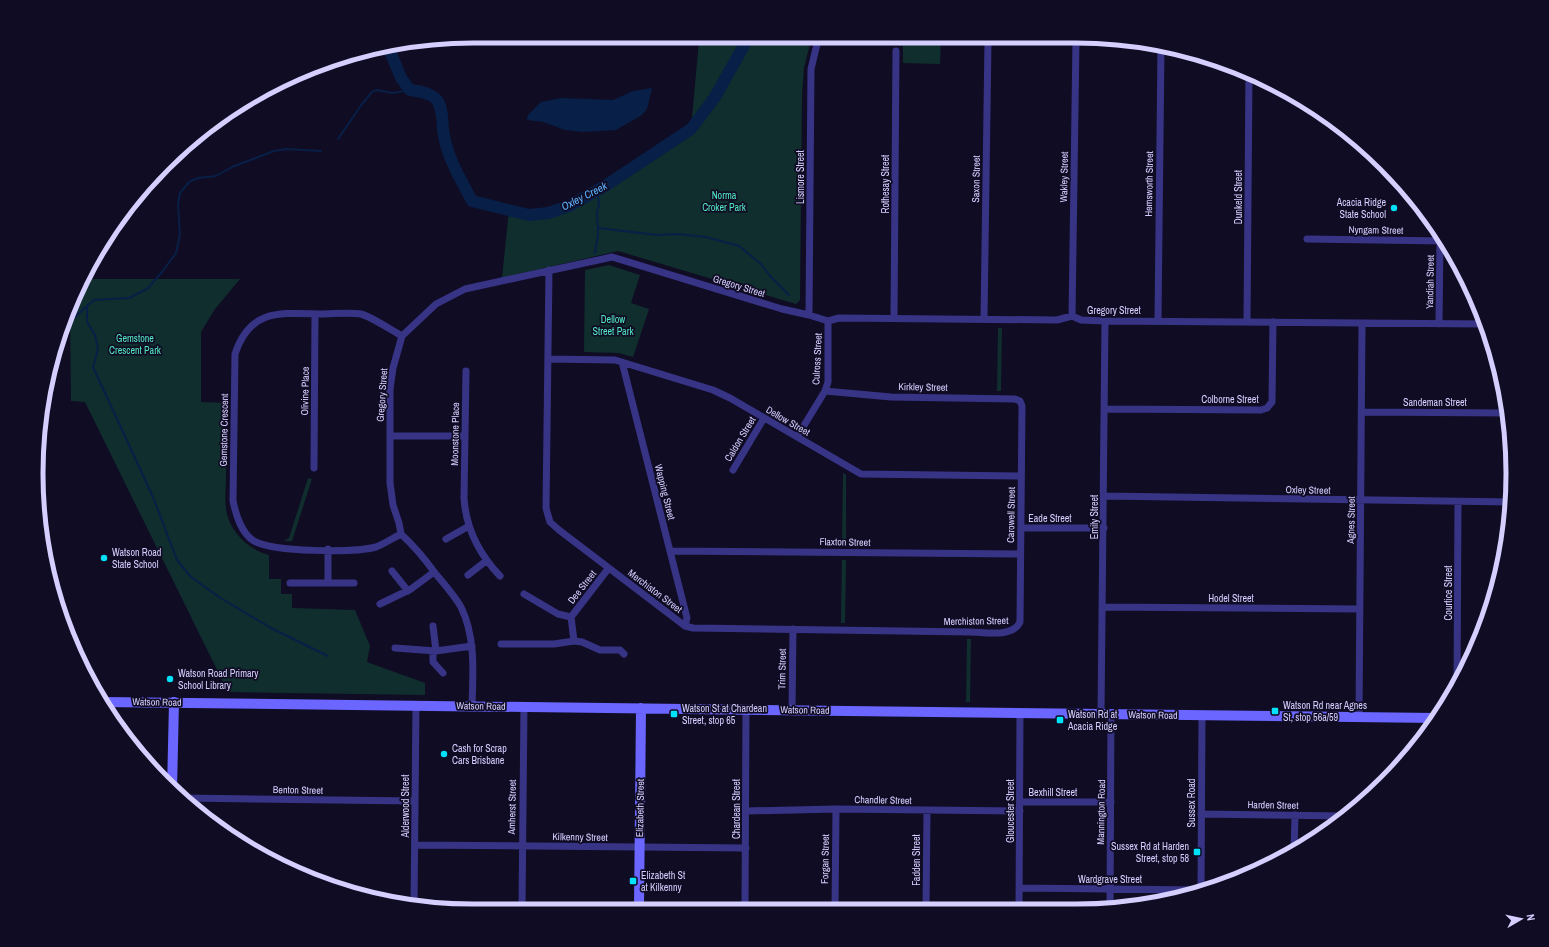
<svg xmlns="http://www.w3.org/2000/svg" width="1549" height="947" font-family="'Archivo Narrow',sans-serif">
<rect width="100%" height="100%" fill="#100c24"/>
<path fill="#0f2e2d" d="M699 40H811L804 68 802 96 800 300 796 304 618 251 502 278 509 210 529 215 548 213 569 206 605 186 691 129Z
M878 40H941L940 64 903 63V46L888 45Z
M609 265 640 275 631 303 649 309 633 357 618 353 584 352 585 270Z
M82 279H240L215 309 201 332V402L227 403C227 428 226 452 226 477 226 489 224 502 227 514 232 534 250 550 269 555V579H281V594H292V608L355 610 370 646 367 662 425 683V695L228 692 85 402 71 401 70 308Z
M998 328H1002L1001 391H997Z
M843 473 846 475V544H842Z
M308 478 312 479 292 541H284L289 538Z
M842 560H846L845 623H841Z
M967 639H971L970 702H966Z"/>
<path fill="#081f47" d="M652 88 647 109 642 115 616 130 583 132 565 130 543 122 527 120 528 115 541 102 561 98 613 100 633 91Z"/>
<g fill="none" stroke-linecap="round" stroke-linejoin="round">
<path stroke="#081f47" stroke-width="2" d="M900 40 936 43
M338 139 362 104 372 92 377 90 392 93 410 90
M321 151 286 149 274 151 232 167 216 176 198 178 189 182 180 193 178 204 180 235 176 253 162 272 147 289 129 298 94 300 87 306V322L95 335 98 349 93 367 153 497 177 560 191 577 219 597 271 628 328 656
M598 228 657 235 677 234 706 237 739 246 761 264 770 276 789 295
M595 253 598 235 597 212 599 204 597 190
M60 330 86 307"/>
<path stroke="#081f47" stroke-width="12" d="M388 46 401 78 410 90C419 91 430 93 436 99 443 107 442 120 443 129 446 156 460 178 472 201L529 215 548 213 569 206 605 186 691 129 715 97 747 40"/>
<path stroke="#373486" stroke-width="7" d="M1307 239 1444 241
M549 270 546 508 550 522 559 530 685 626 693 628 970 632C985 632 1013 638 1020 622L1022 406 1020 401 1015 399 891 397 825 391
M809 315 811 69 818 40
M1072 316 1076 40
M894 318 896 51
M984 319 988 40
M1158 320 1161 47
M1247 322 1249 73
M1439 324 1440 241
M548 359 615 360 713 390 730 398 861 474 1021 476
M622 362 687 618 685 626
M466 371 464 498C466 529 479 554 500 576
M1105 409 1261 410 1267 408 1272 402 1273 322
M1362 412 1508 413
M390 436H465
M797 437 825 391 828 382V321
M314 468 315 314
M733 470 764 418
M1104 496 1512 502
M1021 528H1104
M401 534C393 538 384 544 376 547 353 553 274 552 254 541 241 533 236 515 233 501L235 354C250 308 281 313 321 314 333 314 348 312 361 314 372 317 391 330 402 336
M446 539 469 526
M670 551 1020 554
M392 571 408 591
M468 575 486 561
M290 583H354
M328 583V549
M524 594 558 614 571 617
M380 604 411 589 434 572
M1103 607 1359 609
M571 617 574 641 582 642 600 650H620L624 654
M571 617 608 569
M433 626 436 651
M501 644H554L574 641
M395 648 436 651 472 646
M433 651V662L443 673
M1457 684 1458 502
M472 706C473 673 476 638 461 607 454 595 444 584 435 573 425 559 414 546 401 534L399 523 393 505 390 483V389L393 368 402 336 436 304 465 289 612 257 782 309 809 315 828 321 839 318 1057 320 1072 316 1081 320 1105 321 1486 324
M792 710 793 629
M1101 714 1105 321
M1359 717 1362 323
M1430 728V718
M182 798 415 801
M1020 802H1111
M746 811 836 809 1020 811
M1201 814 1345 816
M415 845 746 848
M1294 852 1295 815
M1019 888 1201 890
M1201 891 1202 715
M414 907 416 705
M522 908 524 706
M745 909 746 710
M835 909 836 809
M926 909 927 811
M1110 909 1111 714
M1019 910 1020 713"/>
<path stroke="#6a66ff" stroke-width="10" d="M102 702 1436 718
M172 790 174 702
M639 908 641 708"/>
</g>
<g fill="#00e1fa" stroke="#100c24" stroke-width="1.5">
<circle cx="1394" cy="208" r="4"/>
<circle cx="104" cy="558" r="4"/>
<circle cx="170" cy="679" r="4"/>
<rect x="1271" y="707" width="8" height="8" rx="2"/>
<rect x="670" y="710" width="8" height="8" rx="2"/>
<rect x="1056" y="716" width="8" height="8" rx="2"/>
<circle cx="444" cy="754" r="4"/>
<rect x="1193" y="848" width="8" height="8" rx="2"/>
<rect x="629" y="877" width="8" height="8" rx="2"/>
</g>
<g text-anchor="middle" dominant-baseline="central" stroke-width="3.5" stroke-linejoin="round" paint-order="stroke">
<g font-size="10" fill="#d5cfff" stroke="#100c24">
<text transform="translate(800 177) rotate(-90)">Lismore Street</text>
<text transform="translate(1064 177) rotate(-89)">Wakley Street</text>
<text transform="translate(976 179) rotate(-89)">Saxon Street</text>
<text transform="translate(885 184) rotate(-90)">Rothesay Street</text>
<text transform="translate(1149 184) rotate(-89)">Hemsworth Street</text>
<text transform="translate(1238 197) rotate(-90)">Dunkeld Street</text>
<text transform="translate(1376 230) rotate(1)">Nyngam Street</text>
<text transform="translate(1430 282) rotate(-89)">Yandiah Street</text>
<text transform="translate(739 286) rotate(17)">Gregory Street</text>
<text x="1114" y="310">Gregory Street</text>
<text transform="translate(817 359) rotate(-87)">Culross Street</text>
<text transform="translate(923 387) rotate(1)">Kirkley Street</text>
<text transform="translate(305 391) rotate(-89)">Olivine Place</text>
<text transform="translate(382 395) rotate(-86)">Gregory Street</text>
<text x="1230" y="399">Colborne Street</text>
<text x="1435" y="402">Sandeman Street</text>
<text transform="translate(788 421) rotate(30)">Dellow Street</text>
<text transform="translate(224 430) rotate(-89)">Gemstone Crescent</text>
<text transform="translate(455 434) rotate(-89)">Moonstone Place</text>
<text transform="translate(740 439) rotate(-59)">Caldon Street</text>
<text transform="translate(1308 490) rotate(1)">Oxley Street</text>
<text transform="translate(665 492) rotate(76)">Wapping Street</text>
<text transform="translate(1011 515) rotate(-89)">Carowell Street</text>
<text transform="translate(1094 517) rotate(-90)">Emily Street</text>
<text x="1050" y="518">Eade Street</text>
<text transform="translate(1351 520) rotate(-89)">Agnes Street</text>
<text transform="translate(845 542) rotate(1)">Flaxton Street</text>
<text transform="translate(582 587) rotate(-52)">Dee Street</text>
<text transform="translate(655 591) rotate(37)">Merchiston Street</text>
<text transform="translate(1448 593) rotate(-90)">Courtice Street</text>
<text x="1231" y="598">Hodel Street</text>
<text transform="translate(976 621) rotate(-1)">Merchiston Street</text>
<text transform="translate(782 669) rotate(-89)">Trim Street</text>
<text transform="translate(157 702) rotate(1)">Watson Road</text>
<text transform="translate(481 706) rotate(1)">Watson Road</text>
<text transform="translate(805 710) rotate(1)">Watson Road</text>
<text transform="translate(1153 715) rotate(1)">Watson Road</text>
<text transform="translate(298 790) rotate(1)">Benton Street</text>
<text x="1053" y="792">Bexhill Street</text>
<text transform="translate(883 800) rotate(1)">Chandler Street</text>
<text transform="translate(1191 803) rotate(-90)">Sussex Road</text>
<text transform="translate(1273 805) rotate(1)">Harden Street</text>
<text transform="translate(405 806) rotate(-90)">Alderwood Street</text>
<text transform="translate(512 807) rotate(-89)">Amherst Street</text>
<text transform="translate(640 808) rotate(-89)">Elizabeth Street</text>
<text transform="translate(736 809) rotate(-90)">Chardean Street</text>
<text transform="translate(1010 811) rotate(-90)">Gloucester Street</text>
<text transform="translate(1101 812) rotate(-89)">Mannington Road</text>
<text transform="translate(580 837) rotate(1)">Kilkenny Street</text>
<text transform="translate(825 859) rotate(-89)">Forgan Street</text>
<text transform="translate(916 860) rotate(-90)">Fadden Street</text>
<text x="1110" y="879">Wardgrave Street</text>
</g>
<g font-size="10" fill="#53e8c2" stroke="#100c24">
<text x="724" y="195">Norma<tspan x="724" dy="12">Croker Park</tspan></text>
<text x="613" y="319">Dellow<tspan x="613" dy="12">Street Park</tspan></text>
<text x="135" y="338">Gemstone<tspan x="135" dy="12">Crescent Park</tspan></text>
</g>
<g font-size="10" fill="#d5cfff" stroke="#100c24" text-anchor="start">
<text x="1386" y="202" text-anchor="end">Acacia Ridge<tspan x="1386" dy="12">State School</tspan></text>
<text x="112" y="552">Watson Road<tspan x="112" dy="12">State School</tspan></text>
<text x="178" y="673">Watson Road Primary<tspan x="178" dy="12">School Library</tspan></text>
<text x="1283" y="705">Watson Rd near Agnes<tspan x="1283" dy="12">St, stop 56a/59</tspan></text>
<text x="682" y="708">Watson St at Chardean<tspan x="682" dy="12">Street, stop 65</tspan></text>
<text x="1068" y="714">Watson Rd at<tspan x="1068" dy="12">Acacia Ridge</tspan></text>
<text x="452" y="748">Cash for Scrap<tspan x="452" dy="12">Cars Brisbane</tspan></text>
<text x="1189" y="846" text-anchor="end">Sussex Rd at Harden<tspan x="1189" dy="12">Street, stop 58</tspan></text>
<text x="641" y="875">Elizabeth St<tspan x="641" dy="12">at Kilkenny</tspan></text>
</g>
<g font-size="11" font-style="italic" fill="#5db4ff" stroke="#100c24">
<text transform="translate(584 196) rotate(-27)">Oxley Creek</text>
</g>
</g>
<path d="M0 0H1549V947H0ZM473 43H1076A430 430 0 0 1 1506 473V474A430 430 0 0 1 1076 904H473A430 430 0 0 1 43 474V473A430 430 0 0 1 473 43Z" fill="#100c24" fill-rule="evenodd"/>
<path fill="none" stroke="#d5cfff" stroke-width="5" d="M473 43H1076A430 430 0 0 1 1506 473V474A430 430 0 0 1 1076 904H473A430 430 0 0 1 43 474V473A430 430 0 0 1 473 43Z"/>
<g transform="translate(1521 919) rotate(81)" stroke="#100c24" stroke-width="3" paint-order="stroke">
<path d="M0-3L7 15L0 10L-7 15Z" fill="#d5cfff"/>
<text y="-6" font-size="11" font-weight="bold" text-anchor="middle" fill="#d5cfff">N</text>
</g>
</svg>
